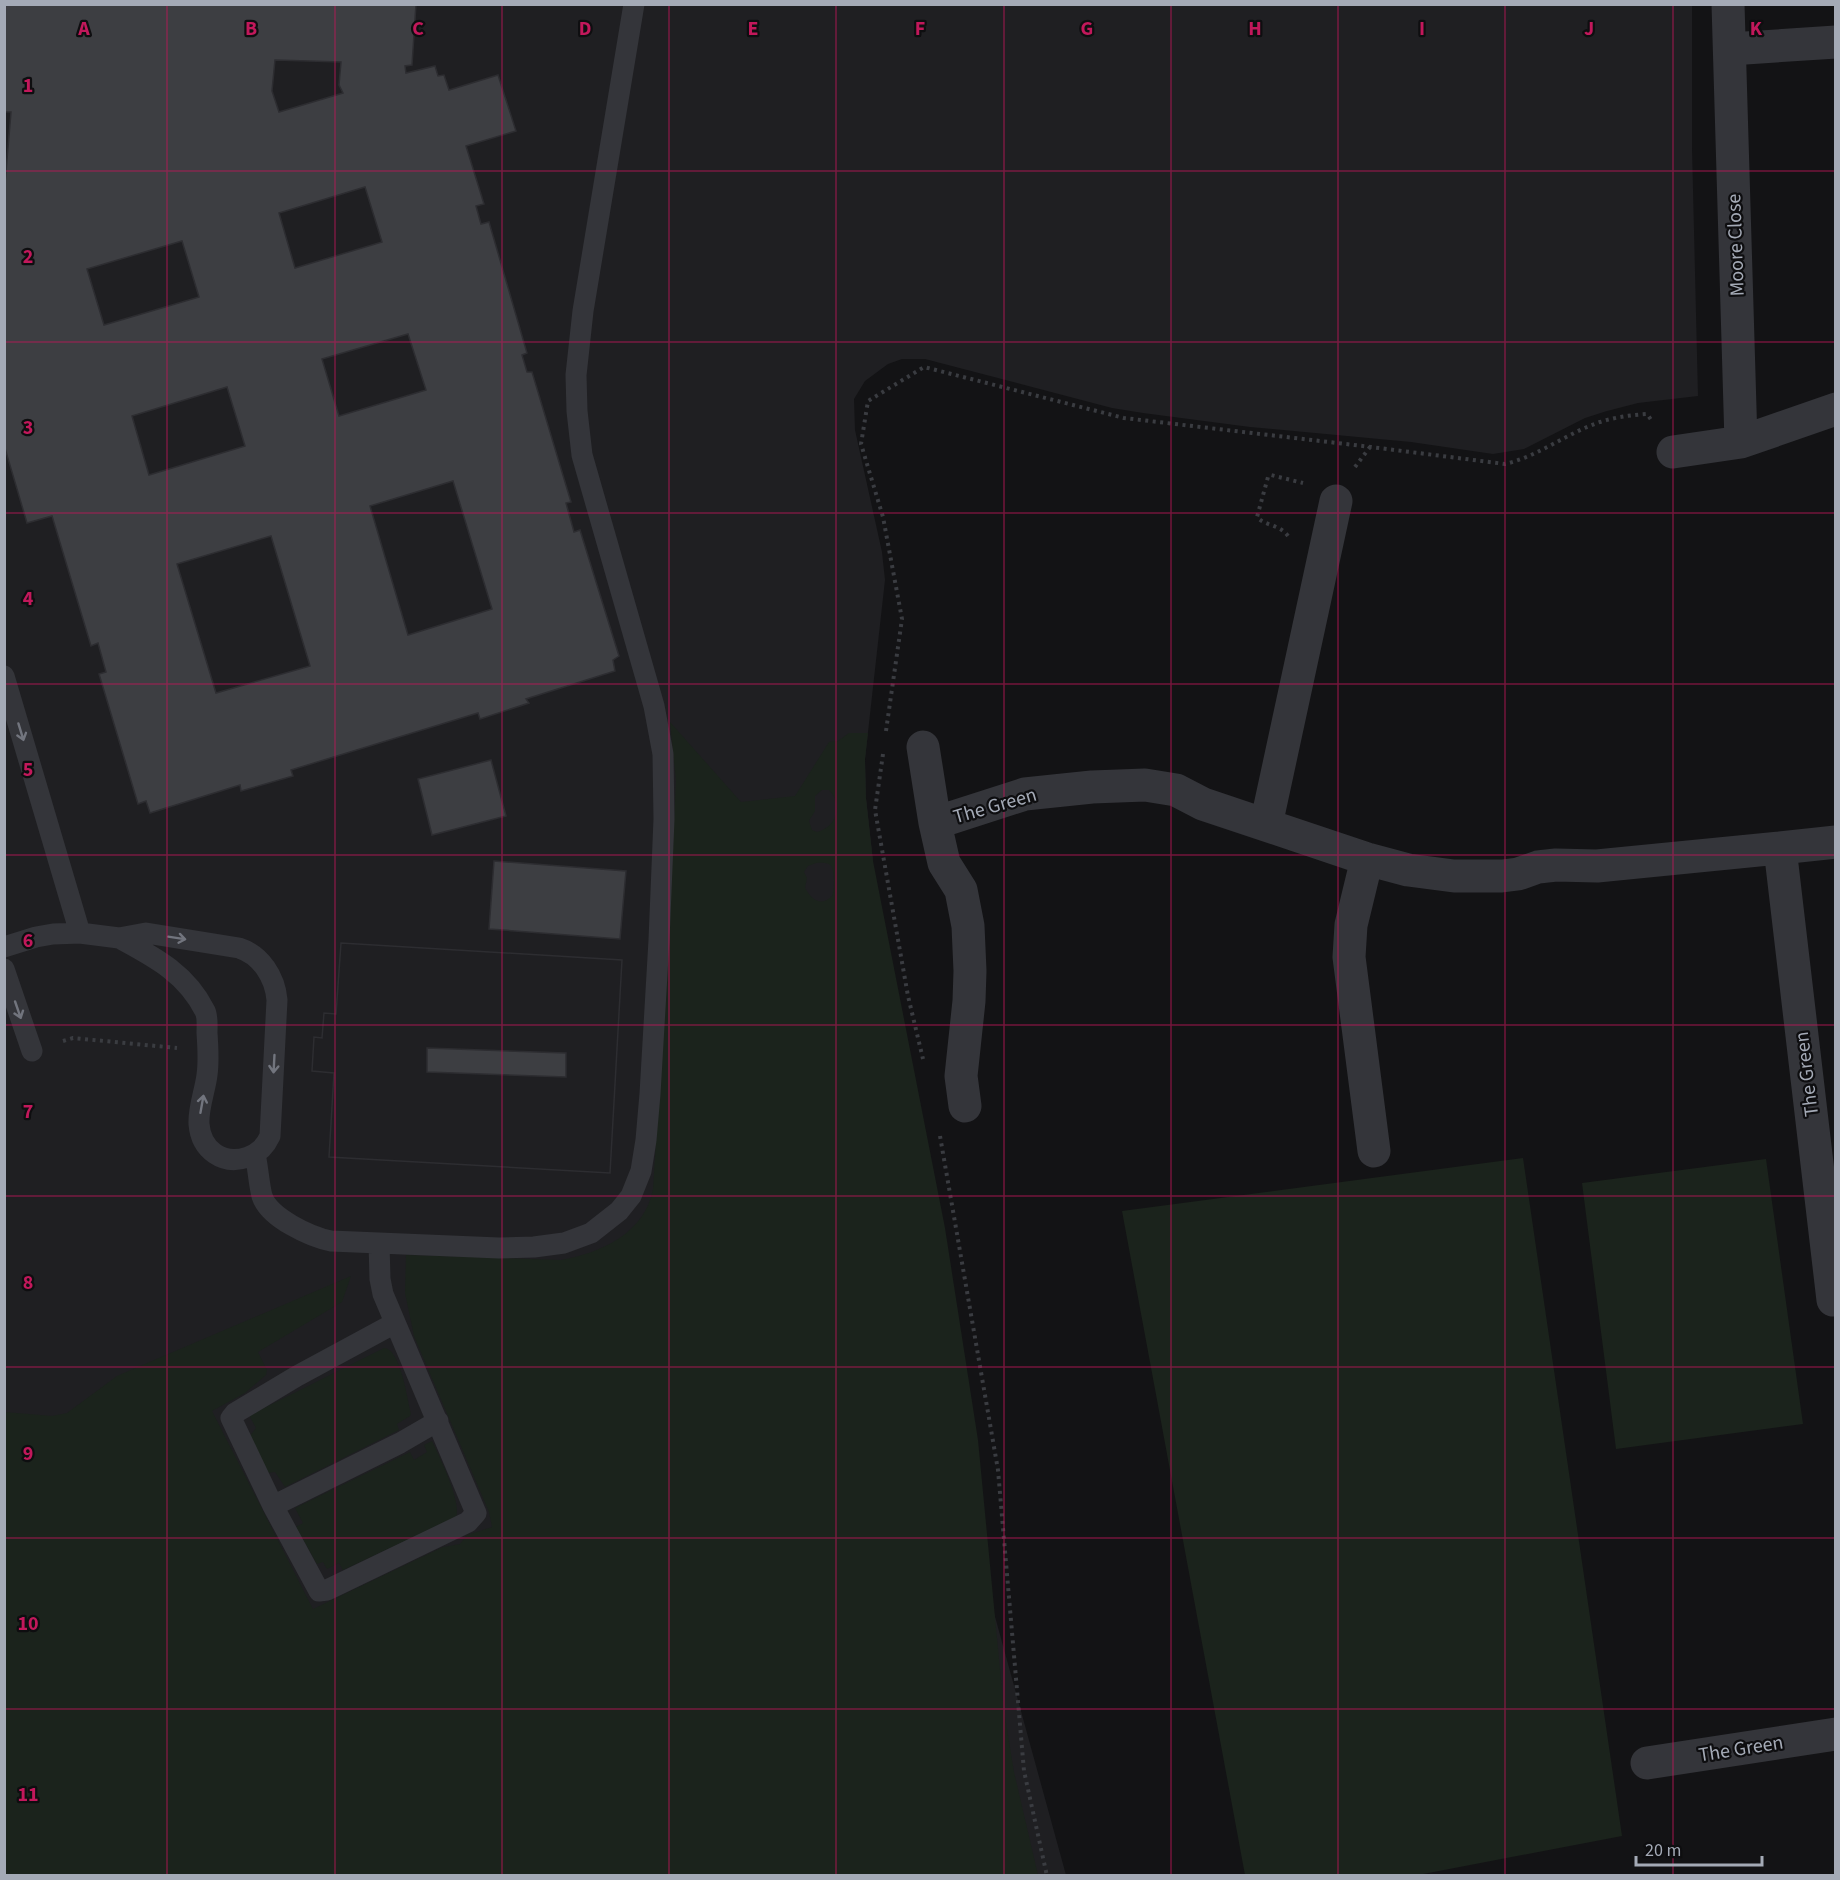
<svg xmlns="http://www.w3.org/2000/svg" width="1840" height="1880" font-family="'Source Sans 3',sans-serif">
<rect width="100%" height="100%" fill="#131315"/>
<path fill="#1f1f22" d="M5 5H1692V148L1698 396 1638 403 1607 411 1585 418 1524 449 1493 454 1411 442 1250 427 1143 413 1112 408 925 359H902L888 364 865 381 854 399 855 430 882 552 885 580 865 759 866 798 873 861 869 1158 1066 1875 5 1876Z"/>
<path fill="#1b231c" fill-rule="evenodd" d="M670 722 741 802 795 796 829 742 838 741 849 733H868L865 759 866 798 873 861 945 1228 978 1440 1004 1711 1014 1772 1038 1875H5L4 1412 52 1416 67 1413 117 1376 351 1276 342 1302 258 1352 267 1370 266 1375 245 1393 212 1411 313 1609 443 1547 460 1544 467 1535 492 1527 489 1512 414 1336 405 1293 406 1255 561 1260C601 1253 645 1233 653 1189L669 936 676 780ZM822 790H829C844 806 837 826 817 832L812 830 809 821 815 811V796ZM816 863C832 862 833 865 834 880 834 886 834 890 832 896 821 907 812 900 805 888L807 878 804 872 808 866Z
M1523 1158 1622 1836 1418 1875H1245L1122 1211Z
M1766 1159 1803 1424 1616 1449 1582 1183Z
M384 1348C401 1349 407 1399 411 1414L410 1416 397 1424 399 1430 285 1487 275 1472 267 1473 249 1437 256 1428 250 1417V1415Z
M432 1441C439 1456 462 1502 456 1517L343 1570 339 1563 327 1569 323 1562 317 1564 296 1527 303 1523 295 1508 410 1452 414 1460 427 1452 424 1445Z"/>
<path fill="#3d3e42" stroke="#2d2d31" stroke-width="1.5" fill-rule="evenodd" d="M4 4H416L412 65 405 66 406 73 435 66 438 76 444 75 449 90 498 75 516 131 466 146 484 204 476 206 481 224 489 222 527 353 522 355 527 372H532L571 502 566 503 574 532 580 530 619 656 613 660 615 671 526 699 529 703 480 719 478 713 291 770 293 776 241 791 240 785 150 813 146 801 138 804 99 674 106 672 98 643 91 646 52 516 27 523 4 445V195L11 112H4ZM275 60 341 62 339 85 343 93 279 112 272 91ZM365 187 382 242 295 268 279 213ZM182 241 199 297 104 325 87 269ZM408 334 426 390 339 416 322 359ZM227 387 245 446 149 475 132 416ZM453 481 492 609 408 635 370 506ZM271 536 310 666 216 693 177 564Z
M491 760 506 816 432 835 418 779Z
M494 861 626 871 620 939 489 929Z
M341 943 622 960 610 1173 329 1157 334 1073 312 1071 314 1037 322 1038 324 1013 336 1014ZM427 1048 566 1053V1077L427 1072Z
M341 943 622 960 610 1173 329 1157 334 1073 312 1071 314 1037 322 1038 324 1013 336 1014Z"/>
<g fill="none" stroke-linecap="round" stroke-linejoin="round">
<path stroke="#3a3c41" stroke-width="4" stroke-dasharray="3 4.5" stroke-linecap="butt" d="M1355 467 1370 447
M1288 536C1279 524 1265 526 1257 517L1268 477 1271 475 1303 483
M886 731 902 619 883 517 861 444 868 401 924 367 1124 418 1371 447 1505 464C1539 456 1567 433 1600 422 1616 417 1631 415 1647 414L1652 421
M883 754 875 810 908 996 923 1059
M63 1041 73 1038 177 1048
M940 1136 998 1470 1024 1771 1047 1876"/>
<path stroke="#34353a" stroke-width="21" d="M4 676 80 933
M4 947 36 937 53 934 80 933 119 938 146 933 239 948C261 955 275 977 277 1000L270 1136C265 1147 259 1153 248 1157 223 1166 201 1150 199 1124 198 1108 205 1091 207 1075 209 1061 208 1047 207 1033 207 1026 208 1017 205 1011 186 973 154 957 119 938
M4 969 32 1051
M255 1154C258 1167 259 1185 262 1196 269 1218 311 1237 331 1241L499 1248 534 1247 564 1243 591 1233 619 1211 631 1196 641 1171 646 1140 650 1094 659 940 664 819 663 754 654 706 582 455 577 411 576 375 583 311 634 4
M379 1243 380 1279 383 1294 476 1513 468 1522 327 1590 319 1591 273 1506 231 1418 235 1413 297 1376 395 1323
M273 1506 400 1443 438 1421"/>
<path stroke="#34353a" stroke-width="33" d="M1728 4 1741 442
M1730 49 1836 42
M1673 452 1741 442 1836 409
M923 747 935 823
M1266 825 1336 501
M1780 848 1836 842
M1367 859 1351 925 1349 957 1374 1151
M965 1106 961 1076 969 1001 970 971 968 926 961 890 944 863 935 823 1025 794 1092 787 1145 785 1176 790 1203 804 1367 859 1408 870 1454 876H1502L1518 874 1538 867 1556 865 1597 866 1780 848 1833 1300 1836 1299
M1647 1763 1836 1734"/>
</g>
<defs><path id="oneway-shaft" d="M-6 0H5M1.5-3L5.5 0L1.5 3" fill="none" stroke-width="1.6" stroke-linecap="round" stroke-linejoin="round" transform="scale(1.5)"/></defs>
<g stroke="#72757e">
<use href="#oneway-shaft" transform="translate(21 732) rotate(73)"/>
<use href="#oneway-shaft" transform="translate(177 938) rotate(9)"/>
<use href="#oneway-shaft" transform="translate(18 1010) rotate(71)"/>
<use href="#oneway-shaft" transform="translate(274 1064) rotate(93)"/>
<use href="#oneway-shaft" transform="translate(202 1104) rotate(-80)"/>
</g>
<path fill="none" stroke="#c2185b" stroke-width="1.5" stroke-opacity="0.55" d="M167 4V1876M335 4V1876M502 4V1876M669 4V1876M836 4V1876M1004 4V1876M1171 4V1876M1338 4V1876M1505 4V1876M1673 4V1876M4 171H1836M4 342H1836M4 513H1836M4 684H1836M4 855H1836M4 1025H1836M4 1196H1836M4 1367H1836M4 1538H1836M4 1709H1836"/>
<g text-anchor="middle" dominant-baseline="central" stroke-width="4.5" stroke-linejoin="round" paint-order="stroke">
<g font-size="20" fill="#a4aab6" stroke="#0e0e10">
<text transform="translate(1736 245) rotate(-92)">Moore Close</text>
<text transform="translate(995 806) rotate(-16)">The Green</text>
<text transform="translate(1807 1074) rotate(-97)">The Green</text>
<text transform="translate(1741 1749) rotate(-9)">The Green</text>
</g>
</g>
<g font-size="20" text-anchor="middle" font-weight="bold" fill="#c2185b" stroke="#0e0e10" stroke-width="4.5" stroke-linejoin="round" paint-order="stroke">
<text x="84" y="35">A</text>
<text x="251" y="35">B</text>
<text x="418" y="35">C</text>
<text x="585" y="35">D</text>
<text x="753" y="35">E</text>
<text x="920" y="35">F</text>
<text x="1087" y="35">G</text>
<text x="1255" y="35">H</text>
<text x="1422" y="35">I</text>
<text x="1589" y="35">J</text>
<text x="1756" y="35">K</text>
<text x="28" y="92">1</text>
<text x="28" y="263">2</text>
<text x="28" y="434">3</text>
<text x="28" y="605">4</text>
<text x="28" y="776">5</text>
<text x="28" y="947">6</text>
<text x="28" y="1118">7</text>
<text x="28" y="1289">8</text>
<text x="28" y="1460">9</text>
<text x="28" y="1630">10</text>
<text x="28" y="1801">11</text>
</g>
<rect width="1840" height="1880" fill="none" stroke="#a4aab6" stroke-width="12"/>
<path d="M1636 1856v9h126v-9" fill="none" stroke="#a4aab6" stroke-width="3"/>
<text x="1645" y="1856" font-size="18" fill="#a4aab6" stroke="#0e0e10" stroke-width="4.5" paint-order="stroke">20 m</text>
</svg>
